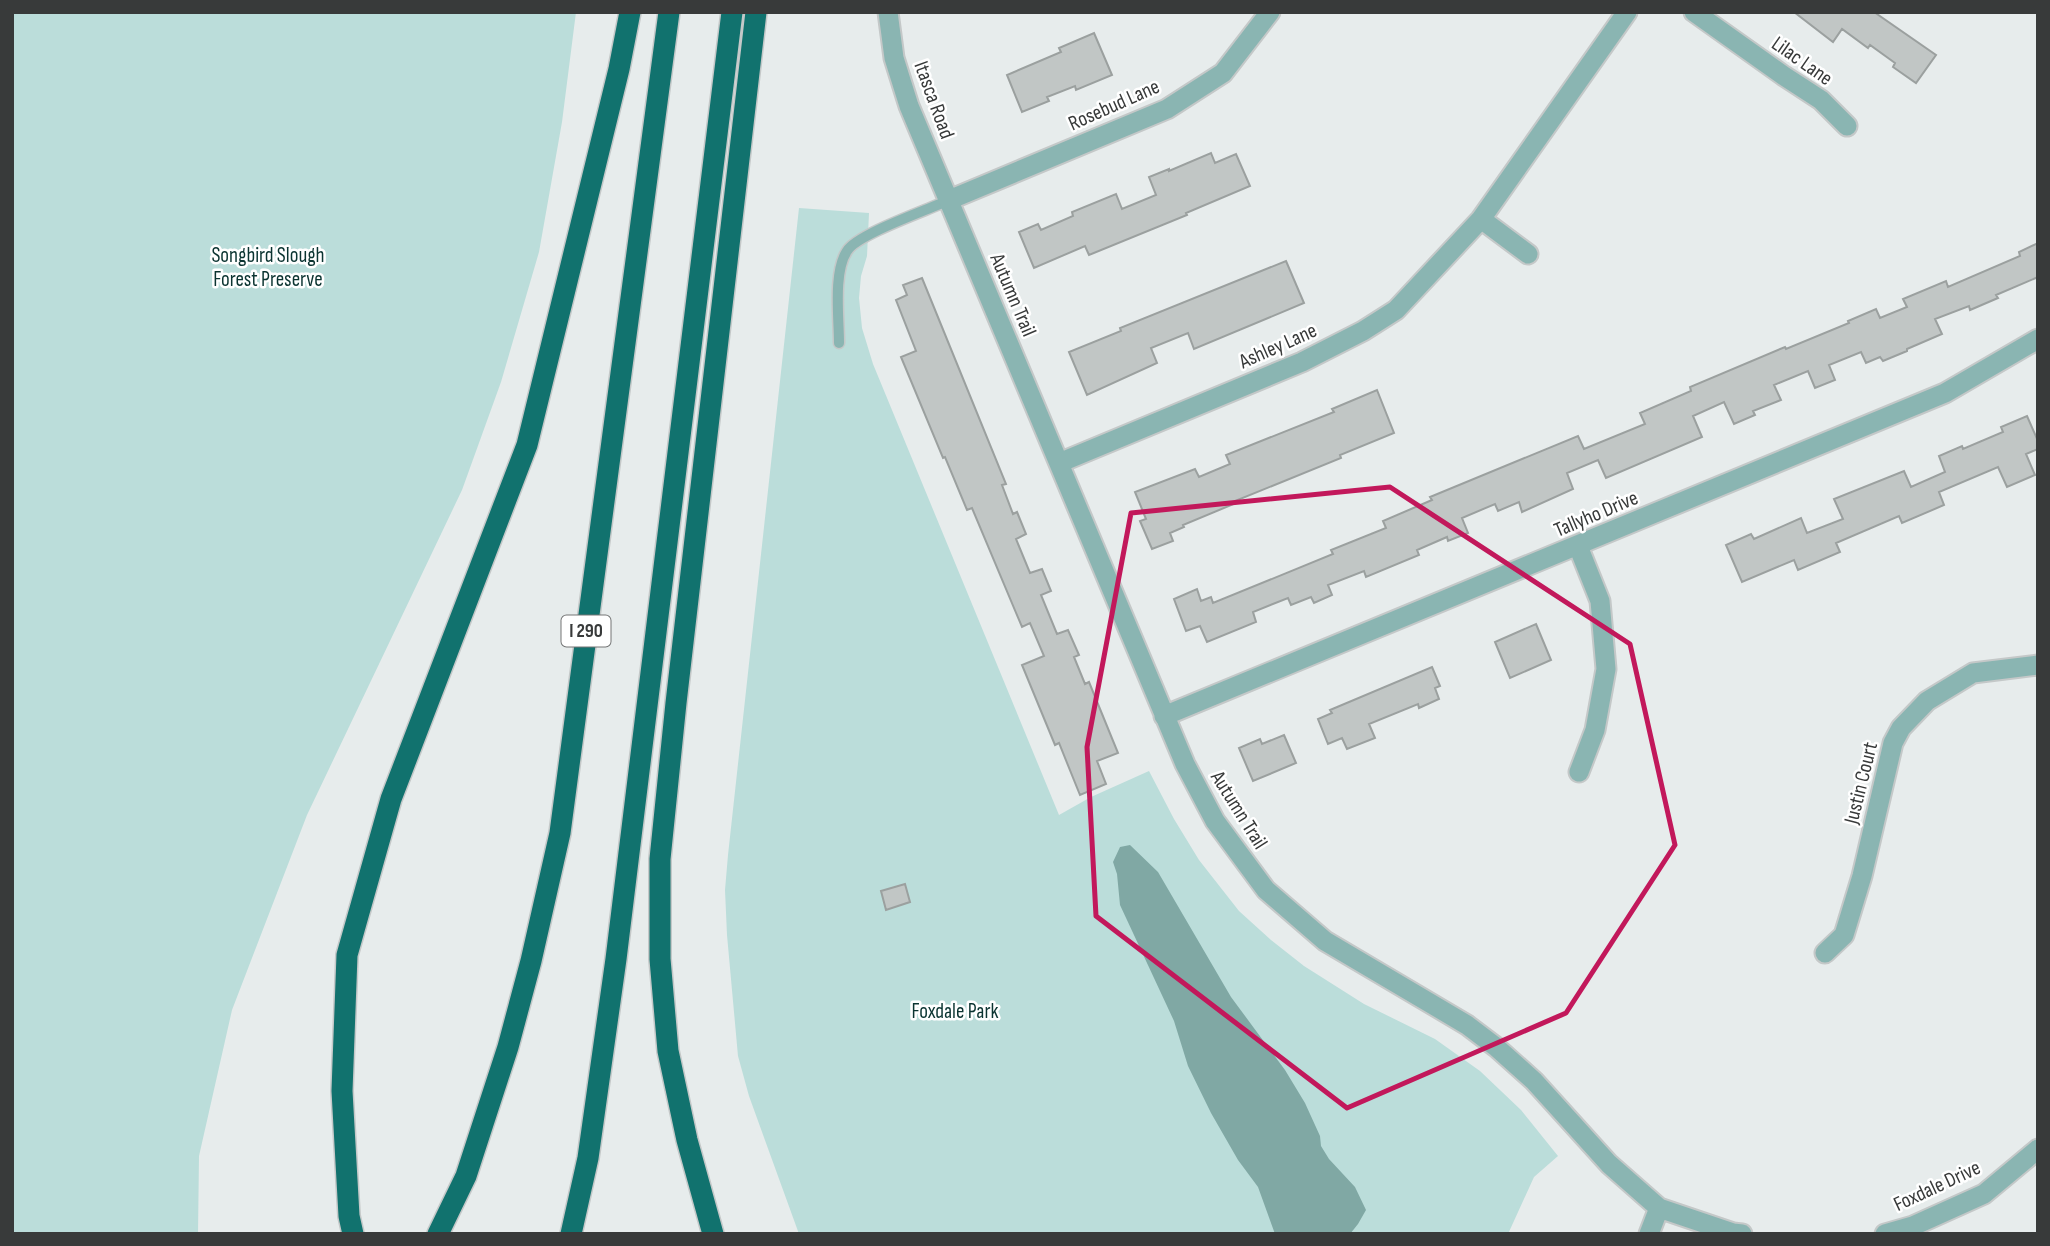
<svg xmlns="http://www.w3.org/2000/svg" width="2050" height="1246" font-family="'Sofia Sans Condensed',sans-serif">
<rect width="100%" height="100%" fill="#e7ecec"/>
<path fill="#bbddda" d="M12 12H576L562 122 539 252 501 382 462 490 307 815 232 1010 199 1156 198 1234H12Z
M799 208 869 213 867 256 861 276 859 298 862 328 873 364 1059 815 1091 797 1149 771 1174 819 1199 860 1239 911 1271 940 1304 966 1364 1004 1435 1039 1480 1071 1521 1110 1558 1156 1534 1177 1508 1234H799L749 1096 738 1056 727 935 725 890 728 855Z"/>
<path fill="#80a8a4" d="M1130 845 1158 872 1231 997 1285 1070 1305 1103 1320 1136 1321 1146 1329 1159 1355 1187 1366 1210 1358 1224 1350 1234H1275L1258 1187 1238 1160 1211 1113 1188 1066 1174 1021 1120 905 1117 874 1113 862 1120 847Z"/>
<path fill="#c1c6c5" stroke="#9ba09f" stroke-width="2" d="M1794 12H1874L1936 55 1916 83 1893 67 1895 63 1870 45 1868 48 1842 29 1833 42Z
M1094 33 1112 75 1076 90 1075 86 1047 97 1049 101 1022 112 1007 75 1061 52 1059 48Z
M1211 153 1215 163 1236 154 1250 186 1186 213 1187 215 1089 255 1085 246 1034 268 1019 232 1038 224 1041 230 1073 216 1072 212 1116 194 1122 209 1156 195 1149 177 1169 169V171Z
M2038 243V277L1996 295 1998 298 1970 310 1969 306 1935 319 1942 334 1907 349V351L1883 361 1880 357 1866 363 1861 352 1829 365 1835 380 1815 388 1808 371 1774 385 1781 400 1753 411 1755 415 1734 424 1724 402 1693 416 1702 437 1606 478 1598 460 1567 473 1573 489 1522 512 1519 502 1498 511 1495 504 1462 518 1468 533 1448 541 1447 537 1417 550 1419 555 1366 577 1364 571 1328 585 1332 595 1314 603 1311 597 1291 605 1288 598 1253 612 1256 622 1207 642 1200 626 1186 631 1174 599 1197 589 1201 601 1211 597 1213 603 1333 554 1331 550 1386 528 1383 521 1432 500 1430 497 1578 436 1584 449 1645 424 1640 413 1691 391 1690 387 1785 347 1786 349 1849 323 1848 321 1876 309 1880 318 1907 307 1903 299 1946 281 1948 287 2020 256 2019 252Z
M1286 261 1304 303 1194 349 1188 333 1151 348 1157 363 1087 395 1069 352 1121 331 1120 328Z
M922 278 1006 484 1002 485 1013 514 1017 512 1026 534 1016 539 1030 573 1042 569 1051 591 1041 595 1057 634 1068 630 1079 655 1074 657 1085 684 1089 682 1118 753 1097 761 1106 784 1080 795 1059 743 1055 745 1022 665 1044 656 1030 623 1022 627 972 508 967 510 945 457 943 458 901 357 916 351 896 300 907 295 903 285Z
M1377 390 1394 433 1340 455 1341 458 1235 501 1236 503 1183 525 1184 527 1170 533 1173 541 1152 549 1140 521 1146 519 1135 492 1195 469 1199 477 1230 464 1226 455 1334 412 1332 409Z
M2027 416 2038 441V449L2026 454 2035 475 2007 487 1998 467 1939 492 1944 505 1902 523 1899 516 1836 543 1840 552 1798 570 1794 560 1742 582 1726 545 1751 534 1754 539 1801 518 1807 533 1843 519 1834 499 1904 471 1911 487 1945 472 1939 456 1962 446 1963 449 2003 432 2001 427Z
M1536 624 1551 660 1510 678 1495 642Z
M1432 667 1440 686 1435 688 1439 699 1419 708 1418 704 1369 724 1375 738 1347 749 1342 738 1328 744 1318 719 1332 713 1330 710Z
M1284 735 1296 763 1253 781 1239 748 1260 739 1262 744Z
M905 884 910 902 886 910 881 891Z"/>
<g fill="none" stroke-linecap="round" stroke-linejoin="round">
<defs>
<path id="lane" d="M839 343C839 318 833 272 847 251 857 234 928 210 949 200"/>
<path id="street" d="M888 12 894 58 909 106 1185 764 1215 821 1266 890 1325 941 1467 1025 1496 1047 1534 1081 1609 1164 1659 1208 1733 1233 1742 1234
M1694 12 1784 76 1821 100 1847 126
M949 200 1167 109 1223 73 1270 12
M1481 219 1528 254
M1059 463 1302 362 1363 331 1396 310 1481 219 1627 12
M1578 546 1600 601 1606 669 1595 730 1579 772
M1164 716 1945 393 2038 339
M1825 953 1844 935 1862 876 1893 743 1901 728 1927 701 1973 673 2038 665
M1649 1234 1659 1208
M1885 1234 1913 1226 1984 1194 2038 1149"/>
<path id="highway" d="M353 1234 349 1216 342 1091 347 955 391 799 527 445 619 69 630 12
M438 1234 466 1176 508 1047 531 961 560 833 669 12
M571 1234 588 1158 616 959 732 12
M713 1234 687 1140 668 1051 660 959V859L676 703 756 12"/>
</defs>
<use href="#lane" stroke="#c4c8c8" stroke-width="13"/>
<use href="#street" stroke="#c4c8c8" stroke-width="23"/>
<use href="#highway" stroke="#c4c8c8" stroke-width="24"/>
<use href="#lane" stroke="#8ab5b2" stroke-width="10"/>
<use href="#street" stroke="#8ab5b2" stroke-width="19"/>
<use href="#highway" stroke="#11726e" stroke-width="21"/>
</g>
<path fill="none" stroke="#c2185b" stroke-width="5" stroke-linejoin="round" d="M1390 487 1630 644 1675 845 1566 1013 1347 1108 1096 916 1087 747 1131 513Z"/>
<g text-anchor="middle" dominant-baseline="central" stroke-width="5" stroke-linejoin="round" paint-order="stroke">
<rect fill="#fff" stroke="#747575" stroke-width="2" x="561.5" y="615.5" width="49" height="31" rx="5"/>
<g font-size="19" font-weight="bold" fill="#383a3a">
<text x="586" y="631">I 290</text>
</g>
<g font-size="21" fill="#383a3a" stroke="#fff">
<text transform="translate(1802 61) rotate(35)">Lilac Lane</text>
<text transform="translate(934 100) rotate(70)">Itasca Road</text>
<text transform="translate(1114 105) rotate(-24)">Rosebud Lane</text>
<text transform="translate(1013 295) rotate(67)">Autumn Trail</text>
<text transform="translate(1278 346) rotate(-24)">Ashley Lane</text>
<text transform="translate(1596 514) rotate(-23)">Tallyho Drive</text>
<text transform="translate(1861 783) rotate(-76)">Justin Court</text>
<text transform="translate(1239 810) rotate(58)">Autumn Trail</text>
<text transform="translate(1937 1186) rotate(-25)">Foxdale Drive</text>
</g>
<g font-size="21" fill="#0b3431" stroke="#fff">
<text x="268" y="255">Songbird Slough<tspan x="268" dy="24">Forest Preserve</tspan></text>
<text x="955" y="1011">Foxdale Park</text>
</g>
</g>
<rect width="2050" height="1246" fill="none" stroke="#383a3a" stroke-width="28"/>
</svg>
